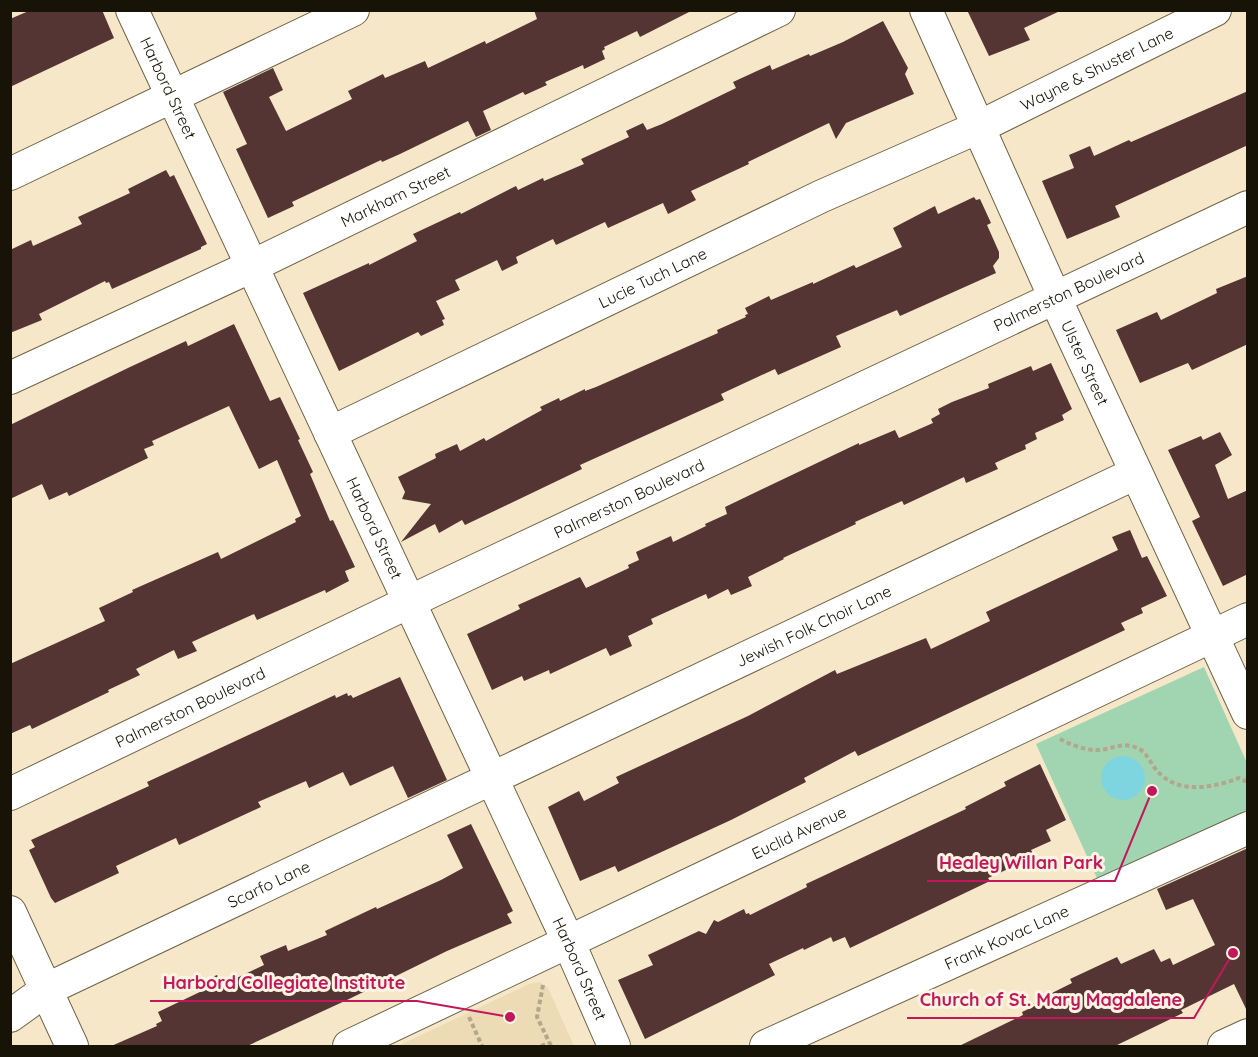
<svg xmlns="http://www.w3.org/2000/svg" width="1258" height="1057" font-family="Quicksand,sans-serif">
<rect width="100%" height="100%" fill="#f5e7c7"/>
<path fill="#ecdbb4" d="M540 982 548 988 574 1046H398L529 984Z"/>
<path fill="#a1d5b1" d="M1204 667 1247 763V819L1101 887 1036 744Z"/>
<path fill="#7ed5df" d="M1101 778a22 22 0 1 1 44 0a22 22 0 1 1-44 0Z"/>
<path fill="#543534" d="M31 10H102L114 38 10 87V19Z
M534 10H693L640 37 637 31 604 47 605 49 602 51 605 59 584 69 583 65 545 82 547 85 525 95 523 92 483 111 491 130 476 137 468 121 400 154 382 162 381 160 292 202 294 206 268 218 236 149 247 144 223 92 273 68 283 90 269 97 286 131 352 99 348 91 383 74 385 78 425 61 428 68 485 41 486 44 537 19Z
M967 10H1062L1024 28 1030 40 989 56Z
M883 21 908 68 905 74 914 94 846 123 836 139 829 123 748 162 749 164 691 191 696 200 668 214 663 203 608 228 605 222 556 245 553 239 516 257 518 263 502 271 497 260 489 264 455 280 460 290 436 301 445 319 442 320 444 325 421 336 418 332 339 371 303 293 369 263V265L417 241 413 234 460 212 461 214 516 186 518 190 543 178 544 181 584 164 581 159 629 137 626 131 643 123 647 130 662 124 736 88 733 82 770 65 772 70 809 54 810 56 843 42Z
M1248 91V145L1115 206 1120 217 1067 239 1042 181 1074 168 1069 155 1090 146 1094 156 1129 140 1131 142Z
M166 170 170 177 174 175 207 244 201 247V249L112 289 109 282 106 283 105 281 39 314 42 320 10 333V250L31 240 33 246 82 224 78 217 130 193 128 189Z
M974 197 976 200 980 199 991 223 987 225 999 252V258L993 266 996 273 900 316 897 310 836 336 841 347 778 375 775 369 721 394 724 400 580 465 582 469 465 525 462 520 439 533 435 524 401 542 431 504 402 499 405 492 398 477 436 458 435 454 457 444 460 451 484 438 486 441 542 410 540 407 559 398 560 401 585 389V391L596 387 718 333 717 330 746 317 745 315 748 314 745 308 769 296 771 300 813 282V284L854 265 856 268 902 247 893 228 935 206 938 214Z
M1248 276V344L1192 370 1188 363 1140 383 1116 330 1157 312 1161 320 1217 293 1216 289Z
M234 324 270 401 280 397 300 439 298 440 313 472 310 474 330 521 333 520 355 567 345 571 349 581 326 593 325 590 257 620 254 614 205 636 192 642 197 651 178 659 174 650 136 669 140 675 108 690 109 692 32 729 30 725 10 734V664L105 621 99 608 133 592 132 590 218 552 221 559 296 522 295 519 301 516 277 460 259 469 229 406 152 441 154 445 144 449 148 458 69 496 67 492 49 500 42 484 10 499V425L130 367 186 341 188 346Z
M1051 363 1072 409 1062 415 1064 420 1035 433 1037 439 1025 445 1026 449 995 463 998 469 966 483 964 477 904 505 902 501 855 522 856 524 783 558 784 559 748 577 752 586 731 595 728 589 708 599 706 594 651 619 653 624 628 636 632 646 610 656 606 648 550 674 549 670 524 681 522 676 492 690 467 634 520 609 518 605 580 577 586 588 629 568 628 565 639 560 636 552 671 536 673 542 706 526 705 524 727 514 725 507 859 443V445L895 430 899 438 933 423 931 419 940 414 938 409 952 402 989 388 988 384 1031 366 1033 371Z
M1220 432 1232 455 1215 465 1228 499 1248 490V574L1223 586 1192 521 1200 517 1168 450 1201 436 1203 440Z
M1130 530 1142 558 1147 556 1167 596 1141 608 1143 613 1121 623 1125 630 858 756 855 751 804 778 806 782 731 820 618 872 615 866 580 881 548 807 579 791 584 801 619 783 616 777 748 716 835 670 837 674 926 638 931 649 990 621 986 612 1118 550 1112 537Z
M400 677 447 780 408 798 393 766 350 786 343 772 309 788 306 781 258 802 261 807 179 845 176 838 116 866 119 873 55 903 51 898 29 850 35 847 31 840 149 786 147 782 335 695 336 698 347 693 348 696 351 695 353 698Z
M1040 764 1066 820 1046 830 1051 841 1031 850 1035 857 988 878 990 881 850 948 845 937 833 942 831 937 804 950 803 948 769 964 775 975 645 1039 618 980 653 965 648 955 699 931 706 934 714 920 718 922 744 909 746 914 749 913 750 915 807 887 806 884 966 809 965 807 1006 786 1004 782Z
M471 824 513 911 507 914 512 923 447 951 347 1000 245 1047H109L157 1026 156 1024 162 1021 158 1012 202 991 199 983 217 975 222 985 264 965 260 956 286 945 288 951 327 935 325 931 376 907 377 909 441 880 463 868 447 835Z
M1248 848V1013L1234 984 1181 1010 1183 1013 1113 1047H957L1023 1015 1022 1012 1054 997 1052 993 1072 983 1070 979 1117 957 1121 964 1154 949 1161 962 1170 958 1173 965 1215 945 1193 899 1166 910 1157 889Z"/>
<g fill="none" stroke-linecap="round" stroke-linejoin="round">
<defs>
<g id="minor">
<path id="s1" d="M132 10 569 943 614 1046"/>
<path id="s2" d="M926 10 1055 298 1248 713"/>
<path d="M10 174 353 10"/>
<path id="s3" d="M10 378 252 266 779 10"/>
<path id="s4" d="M330 433 822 196 979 127 1215 10"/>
<path id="s5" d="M10 794 432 591 1248 207"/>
<path d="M10 912 72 1046"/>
<path id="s6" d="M10 1016 46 990 60 983 1136 473"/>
<path id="s7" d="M349 1046 1248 619"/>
<path id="s8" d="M766 1046 1248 828"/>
<path d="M1224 1046 1248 1035"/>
</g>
</defs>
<use href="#minor" stroke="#6f6347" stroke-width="34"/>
<path stroke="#b2a78d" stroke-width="4" stroke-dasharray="4.5 3" stroke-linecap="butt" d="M1060 739C1069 744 1084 750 1095 750 1108 751 1118 743 1131 746 1145 749 1147 757 1154 767 1175 796 1212 788 1239 778L1245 781 1248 779
M543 985 537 1017 551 1046
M469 1017 482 1046
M541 1046 549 1043"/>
<use href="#minor" stroke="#fff" stroke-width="32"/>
</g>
<g text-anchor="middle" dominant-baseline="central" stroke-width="6" stroke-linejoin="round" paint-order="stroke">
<g font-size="16" fill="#181307" stroke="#fdf5e2">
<text stroke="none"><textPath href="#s4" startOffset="849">Wayne &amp; Shuster Lane</textPath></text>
<text stroke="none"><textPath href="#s1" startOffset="86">Harbord Street</textPath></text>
<text stroke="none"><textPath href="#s3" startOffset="426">Markham Street</textPath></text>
<text stroke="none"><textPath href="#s4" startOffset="358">Lucie Tuch Lane</textPath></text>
<text stroke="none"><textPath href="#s5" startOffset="1172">Palmerston Boulevard</textPath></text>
<text stroke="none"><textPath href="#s2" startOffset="387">Ulster Street</textPath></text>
<text stroke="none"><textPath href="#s5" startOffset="686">Palmerston Boulevard</textPath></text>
<text stroke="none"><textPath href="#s1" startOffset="572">Harbord Street</textPath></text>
<text stroke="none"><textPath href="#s6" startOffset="894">Jewish Folk Choir Lane</textPath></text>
<text stroke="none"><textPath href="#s5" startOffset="200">Palmerston Boulevard</textPath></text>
<text stroke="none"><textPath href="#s7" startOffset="498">Euclid Avenue</textPath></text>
<text stroke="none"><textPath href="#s6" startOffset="291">Scarfo Lane</textPath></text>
<text stroke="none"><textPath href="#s8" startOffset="264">Frank Kovac Lane</textPath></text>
<text stroke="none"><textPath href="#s1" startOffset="1058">Harbord Street</textPath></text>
</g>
</g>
<path fill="none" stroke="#c2185b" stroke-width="2" d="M1152 791L1115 881H927M510 1017L417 1001H150M1233 953L1194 1018H907"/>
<g fill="#c2185b" stroke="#fdf5e2" stroke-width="2">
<circle cx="1152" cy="791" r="6"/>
<circle cx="510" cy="1017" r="6"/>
<circle cx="1233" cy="953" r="6"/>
</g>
<g font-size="18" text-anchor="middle" font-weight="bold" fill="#c2185b" stroke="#fdf5e2" stroke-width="6" stroke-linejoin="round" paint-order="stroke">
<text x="1021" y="869">Healey Willan Park</text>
<text x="284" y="989">Harbord Collegiate Institute</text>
<text x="1051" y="1006">Church of St. Mary Magdalene</text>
</g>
<rect width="1258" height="1057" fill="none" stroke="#181307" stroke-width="24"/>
</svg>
